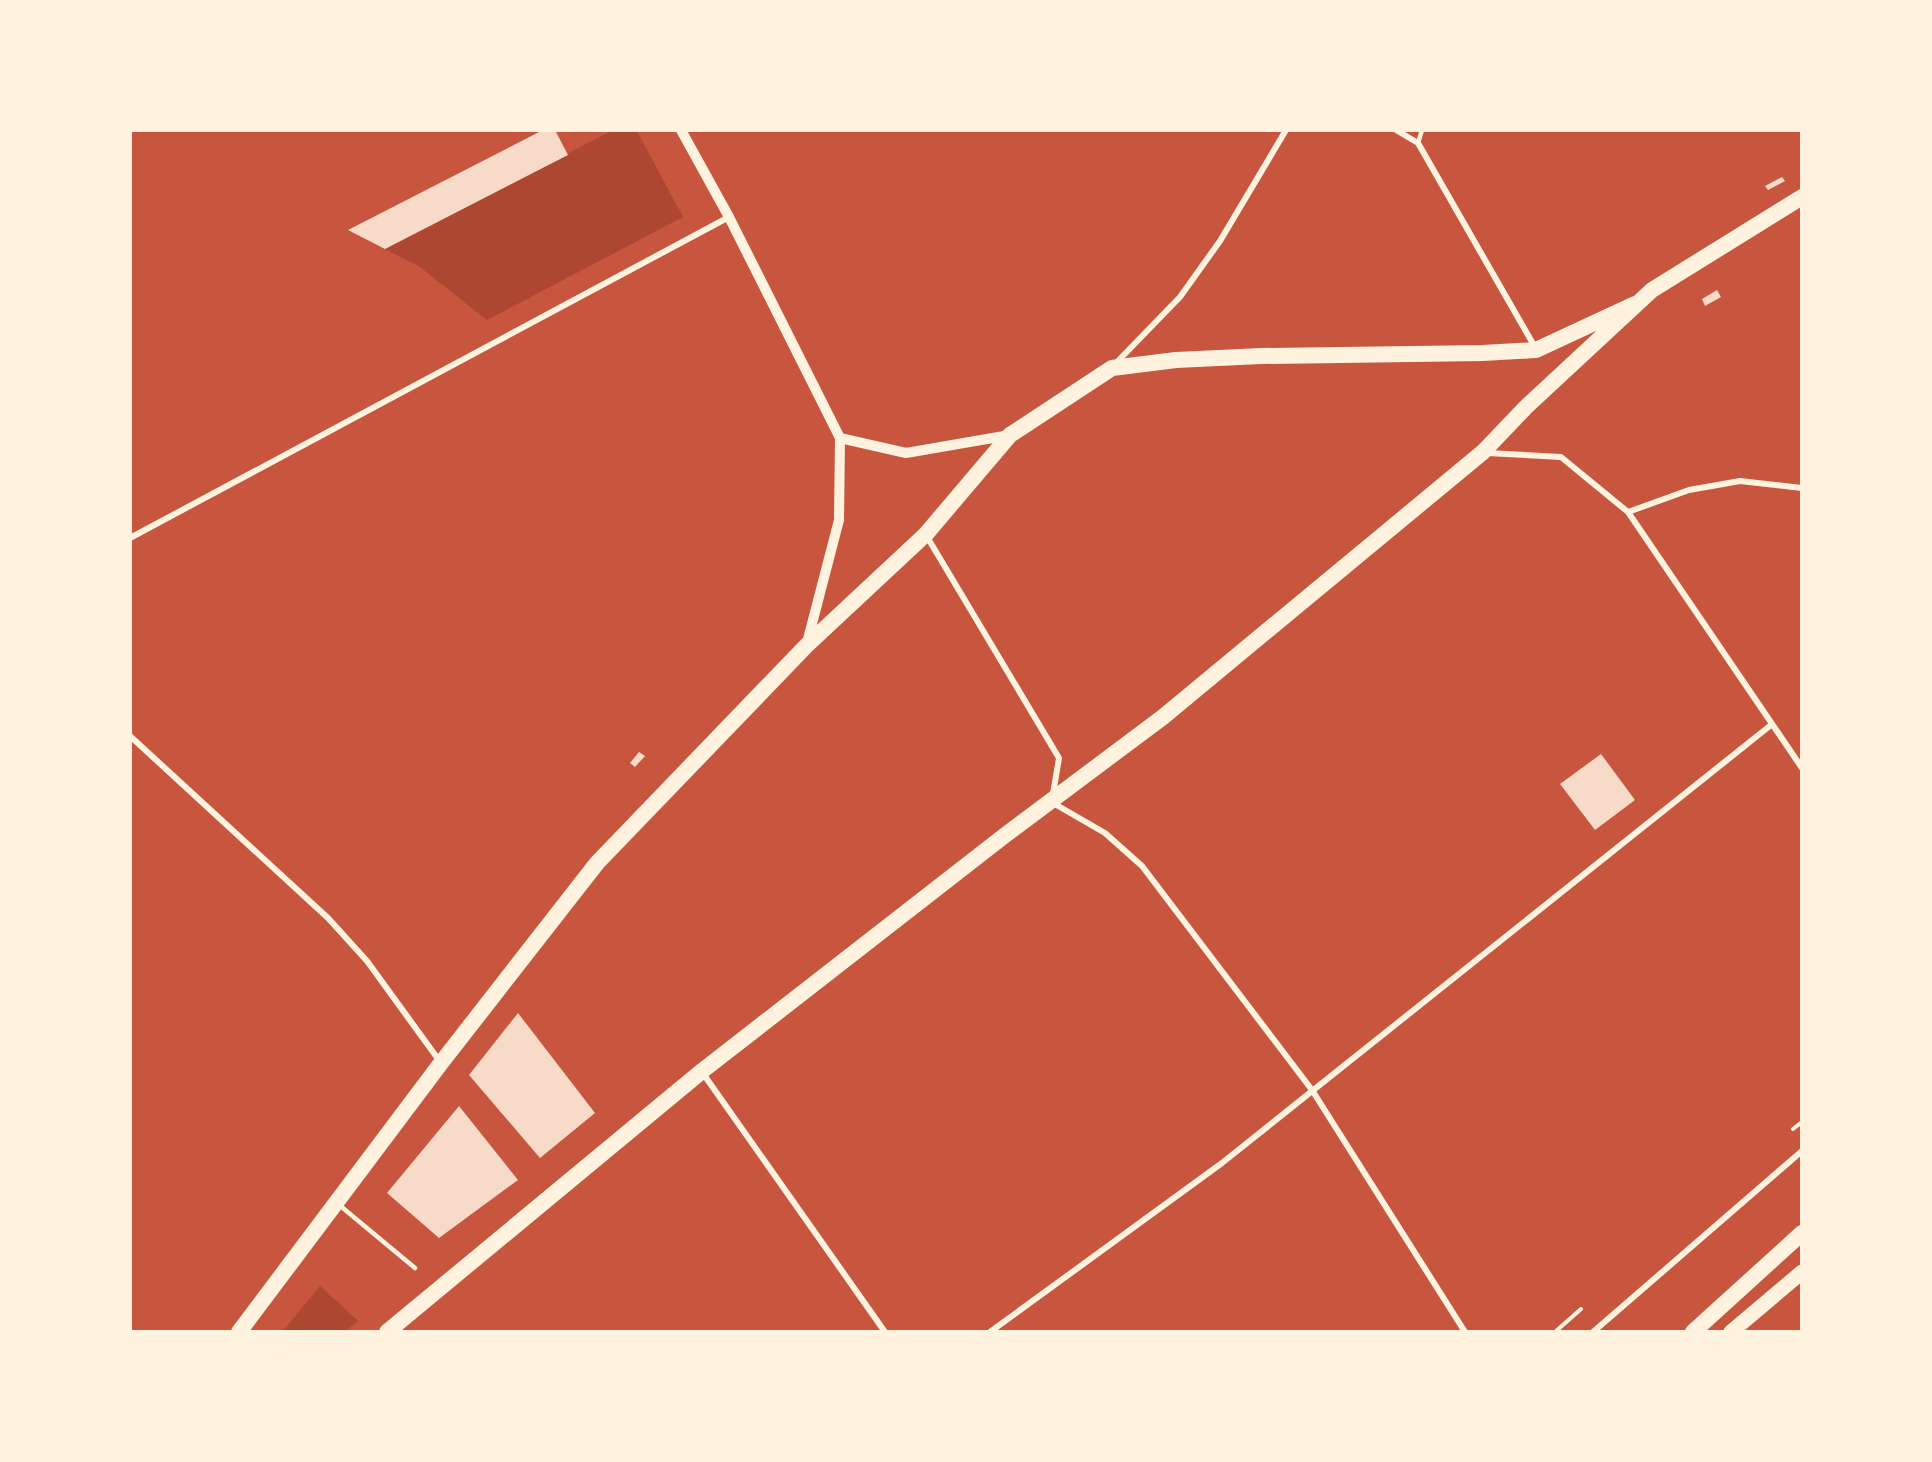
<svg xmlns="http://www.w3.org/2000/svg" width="1932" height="1462" font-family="Barlow,sans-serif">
<rect width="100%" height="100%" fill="#c8553d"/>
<path fill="#ae4732" d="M611 131H637L683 217 487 320 420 267 385 249Z
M320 1286 358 1321 346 1331H283Z"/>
<path fill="#f7dbc8" d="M543 130H555L568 155 385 249 348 230Z
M1782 177 1785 181 1768 190 1765 186Z
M1717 290 1721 297 1705 306 1702 299Z
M639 752 645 756 635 767 630 763Z
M1601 754 1635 800 1595 830 1560 784Z
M518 1013 595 1113 540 1158 469 1075Z
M459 1106 518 1180 439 1238 387 1193Z"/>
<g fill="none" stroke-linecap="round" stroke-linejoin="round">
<path stroke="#fff3e0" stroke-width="4" d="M1793 1129 1802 1122
M1555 1332 1581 1309"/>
<path stroke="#fff3e0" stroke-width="4.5" d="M1418 143 1422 130
M338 1204 415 1268"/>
<path stroke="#fff3e0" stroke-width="6" d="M1396 130 1418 143 1536 349
M1116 363 1180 297 1220 241 1286 130
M1487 453 1561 457 1628 512 1802 768
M1628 512 1689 490 1740 481 1802 488
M926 535 1059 758 1053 794
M130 538 729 217
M130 736 328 918 367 961 441 1063
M1053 803 1105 833 1142 866 1312 1090 1465 1332
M702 1072 885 1332
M990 1332 1222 1163 1771 725
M1593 1332 1802 1151"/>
<path stroke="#fff3e0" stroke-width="10" d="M681 130 729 217 840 438 839 520 807 643
M840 438 906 453 1010 435"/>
<path stroke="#fff3e0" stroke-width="15" d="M1731 1332 1802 1272"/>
<path stroke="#fff3e0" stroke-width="16" d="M239 1332 441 1063 597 863 806 646 926 534 1010 435 1112 368 1176 360 1261 356 1483 353 1536 350 1635 304
M387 1332 702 1071 1004 836 1163 717 1483 452 1526 407 1652 290 1802 197
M1693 1332 1802 1233"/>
</g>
<rect width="1932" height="1462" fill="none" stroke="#fff3e0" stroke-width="264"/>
</svg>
